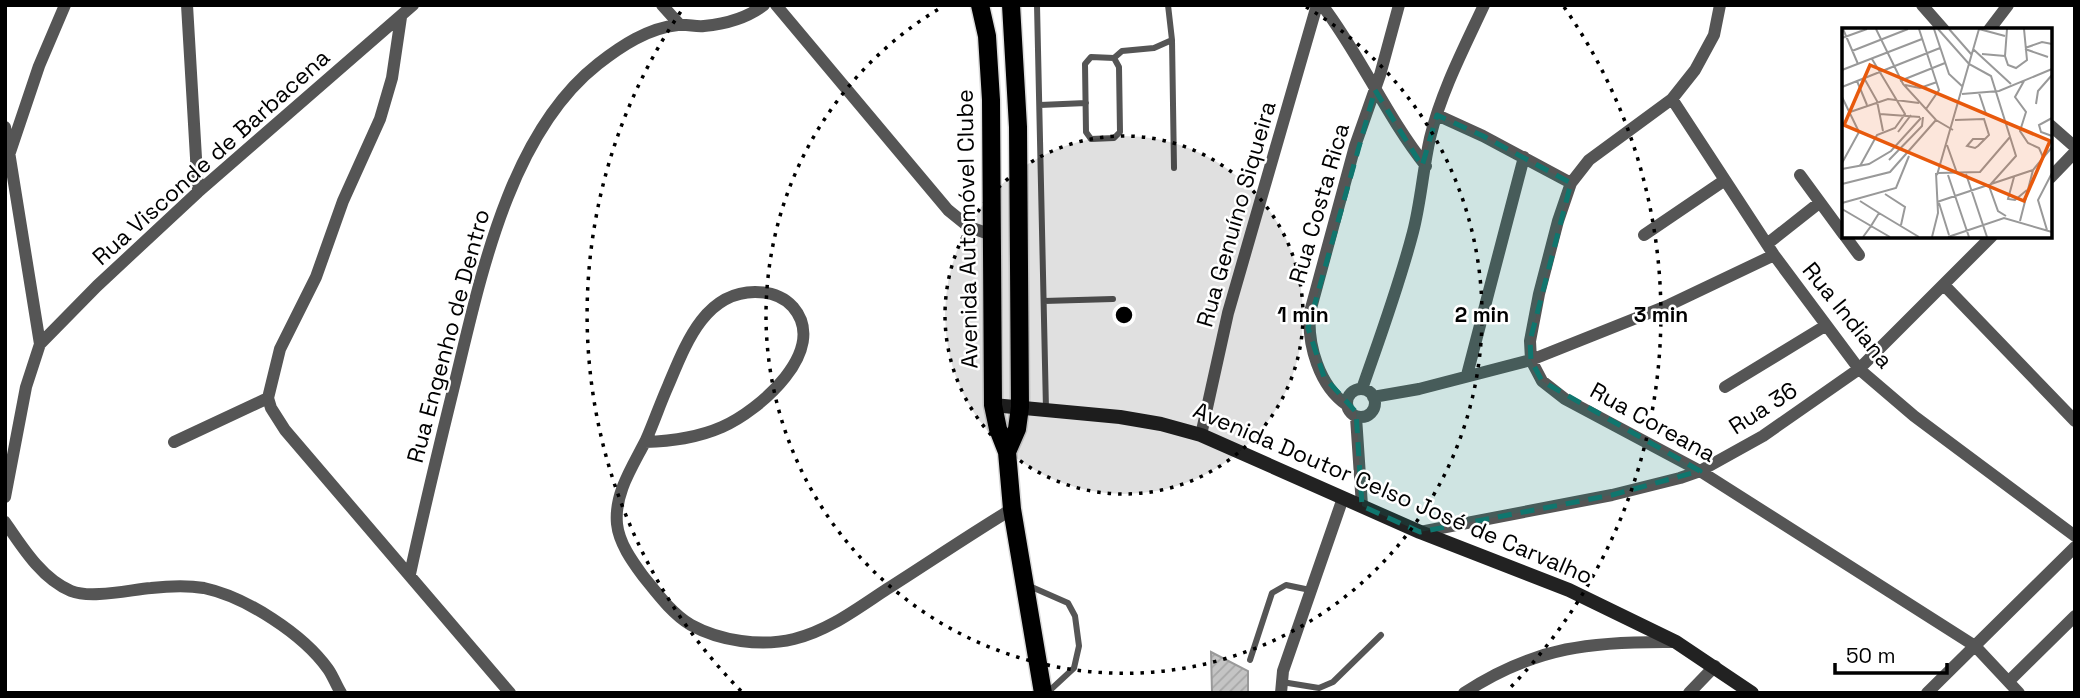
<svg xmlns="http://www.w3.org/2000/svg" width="2080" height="698" font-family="'Space Grotesk',sans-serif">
<defs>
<pattern id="building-hatch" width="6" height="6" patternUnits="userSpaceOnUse" patternTransform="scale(1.75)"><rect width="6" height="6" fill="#c4c4c4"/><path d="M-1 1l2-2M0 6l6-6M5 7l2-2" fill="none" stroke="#a7a7a7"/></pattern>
</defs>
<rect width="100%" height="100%" fill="#fff"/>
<path fill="url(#building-hatch)" stroke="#999" stroke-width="2" d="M1211 652 1248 671V693H1212Z"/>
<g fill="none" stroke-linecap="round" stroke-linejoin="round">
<defs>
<path id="primary" d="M980 5 987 36 991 100 993 405 998 429 1007 452 1012 509 1043 693
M1007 452 1017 429 1020 407 1018 127 1011 5"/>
</defs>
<use href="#primary" stroke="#dbdbdb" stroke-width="21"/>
<path stroke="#555" stroke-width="6" d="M1037 5 1046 409
M1172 40 1174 168
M1091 57 1114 58 1119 67 1120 132 1114 138 1091 139 1086 132 1085 64Z
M1114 58 1122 51 1154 48 1172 40 1168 5
M1040 105 1086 103
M1044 301 1113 299
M1027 585 1068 603 1075 616 1079 646 1074 668 1047 693
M1250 660 1272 593 1286 585 1310 590
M1282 682 1319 688 1333 682 1381 635"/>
<path stroke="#555" stroke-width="12" d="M187 5 198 192
M662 5 680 25
M776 5 948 210 969 227 992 235
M1322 5C1361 56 1386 116 1426 166
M1720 5 1714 35 1695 70 1672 99 1589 160 1571 183 1558 221 1539 294 1530 341 1531 360 1542 381 1565 399 1700 471 1975 646 2019 693
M1922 5 1944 30
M401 17 392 78 380 119 343 201 316 277 280 349 268 398 271 408 285 430 510 693
M1989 30 2008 5
M1672 99 1774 255 1859 369 1914 416 2075 536
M1437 115 1483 136 1571 183
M2050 125 2075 147
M5 127 40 344 26 387 5 497
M10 152 39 66 65 5
M1800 175 1844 235
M2050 178 2075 152
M1644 235 1725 180
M1845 236 1859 255
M1767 244 1819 203
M1944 285 2075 421
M40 344 97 286 198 192 413 5
M1467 375 1524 157
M1725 387 1825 326
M1362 389C1380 337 1399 286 1413 232 1421 201 1423 169 1430 138 1441 92 1464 48 1484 5
M1347 403a14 14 0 1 1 28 0a14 14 0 1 1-28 0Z
M1373 397 1419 389 1531 360 1669 305 1774 255
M1347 405C1319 386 1307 344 1310 312L1355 146 1380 75 1399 5
M1356 417 1362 506
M1201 435 1228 313 1317 5
M174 442 268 398
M645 442C672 441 697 438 722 427 759 411 830 350 793 307 783 296 769 292 755 292 704 292 685 346 668 386 660 404 654 422 646 440 633 466 614 493 617 524 619 543 632 561 643 576 656 592 672 614 691 625 720 641 761 647 794 639 828 631 858 608 887 589 928 563 969 535 1012 509
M5 522C22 547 42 579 71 591 91 599 129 590 151 588 168 586 187 585 204 588 246 597 303 634 328 669 333 676 336 685 341 693
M1420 532 1612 495 1680 478 1700 471 1763 436 1859 369 1992 236
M410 574C424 509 440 443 456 378 481 275 510 133 598 64 621 46 648 28 678 25 687 24 696 27 704 26 725 24 747 18 764 5
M2009 681 2075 616
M1281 693 1283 671 1343 498
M1464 693C1535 646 1594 641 1676 642
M1689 693 1715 666
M1927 693 2075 547"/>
<path stroke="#222" stroke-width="14" d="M993 405 1120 417 1161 424 1201 435 1420 532 1569 590 1676 642 1752 693"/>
<use href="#primary" stroke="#000" stroke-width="18"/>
</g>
<path fill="#0f766e" fill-opacity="0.2" stroke="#0f766e" stroke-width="5" stroke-dasharray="14 9" stroke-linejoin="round" d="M1375 90 1422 166 1437 115 1483 136 1571 183 1530 341 1531 360 1542 381 1700 471 1612 495 1420 532 1362 506 1356 412 1324 377 1308 328Z"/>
<circle cx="1124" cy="315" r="179" fill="#000" fill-opacity=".12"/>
<g fill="none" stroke="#000" stroke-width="3.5" stroke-dasharray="3.5 7">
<circle cx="1124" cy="315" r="179"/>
<path d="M1306 7A358 358 0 1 1 942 7"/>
<path d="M741 691A537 537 0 0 1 684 7M1564 7A537 537 0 0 1 1507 691"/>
</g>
<g text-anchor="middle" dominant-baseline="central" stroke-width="5" stroke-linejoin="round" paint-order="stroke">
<g font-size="23" fill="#000" stroke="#fff">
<text transform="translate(211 157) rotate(-42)">Rua Visconde de Barbacena</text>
<text transform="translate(1319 203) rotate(-74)">Rua Costa Rica</text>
<text transform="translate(1236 214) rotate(-74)">Rua Genuíno Siqueira</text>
<text transform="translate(967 229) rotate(-91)">Avenida Automóvel Clube</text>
<text transform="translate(1848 315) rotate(51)">Rua Indiana</text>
<text transform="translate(448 336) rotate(-75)">Rua Engenho de Dentro</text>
<text transform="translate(1763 408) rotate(-33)">Rua 36</text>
<text transform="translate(1653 422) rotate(29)">Rua Coreana</text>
<text transform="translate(1393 493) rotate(23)">Avenida Doutor Celso José de Carvalho</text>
</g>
</g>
<g transform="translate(1842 28)">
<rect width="210" height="210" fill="#fff"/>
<path fill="none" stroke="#999" stroke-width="2" d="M1 1 16 36M34 1 61 56 94 92 111 102M77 1 97 62 84 81M92 1 107 46 121 59M96 1 127 36 149 48 174 128 148 157M107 1 129 26M137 1 163 8M165 1 163 28 166 37 174 40 185 32 182 1M0 10 25 1M183 20 200 14 210 16M131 21 169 56M183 21 206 29M10 23 66 1M140 26 163 28M0 42 80 11M22 50 35 73 41 103M15 53 25 77M58 53 103 35M182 53 173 69 184 84 178 103 186 115 197 120 201 129M63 57 78 60 95 54M0 59 98 20M137 65 144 86M120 66 157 63 210 41M0 69 17 104 0 135M194 76 196 63 210 47M8 84 46 71 77 75M38 86 78 89M210 90 197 97 199 104 210 108M113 92 142 91 147 107 136 118 133 120 125 118 131 111H143M56 104 69 87M105 117 115 145M47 132 80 98 81 89M18 138 35 107 53 100 63 86 30 31M0 141 27 136 49 123 79 90M96 145 138 144 168 109M124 146 145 209M95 147 137 1M106 147 127 209M172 149 166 171 173 172 185 162M0 156 48 144 94 92M147 158 156 183 164 188M43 166 63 179 59 197M18 173 37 185M95 174 191 142M0 175 54 160 67 128M97 175 107 207M0 181 29 198 21 209M178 193 191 142 210 119M205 202 196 172 210 145M48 209 29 198 37 185 77 209M90 209 96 185 94 145M106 209 162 190 210 204"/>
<path fill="#e8590c" fill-opacity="0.15" stroke="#e8590c" stroke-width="3.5" d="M28 37 208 113 182 173 2 97Z"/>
<rect width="210" height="210" fill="none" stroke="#000" stroke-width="3.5"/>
</g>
<circle cx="1124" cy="315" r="10" fill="#000" stroke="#fff" stroke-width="3.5"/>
<g font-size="21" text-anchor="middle" font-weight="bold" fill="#000" stroke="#fff" stroke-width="5" stroke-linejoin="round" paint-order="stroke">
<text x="1303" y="322">1 min</text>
<text x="1482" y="322">2 min</text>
<text x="1661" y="322">3 min</text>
</g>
<rect width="2080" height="698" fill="none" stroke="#000000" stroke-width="14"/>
<path d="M1835 663v10h112v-10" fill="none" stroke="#000000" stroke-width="3.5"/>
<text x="1846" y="663" font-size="21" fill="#000000" stroke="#ffffff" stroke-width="5" paint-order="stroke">50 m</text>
</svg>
